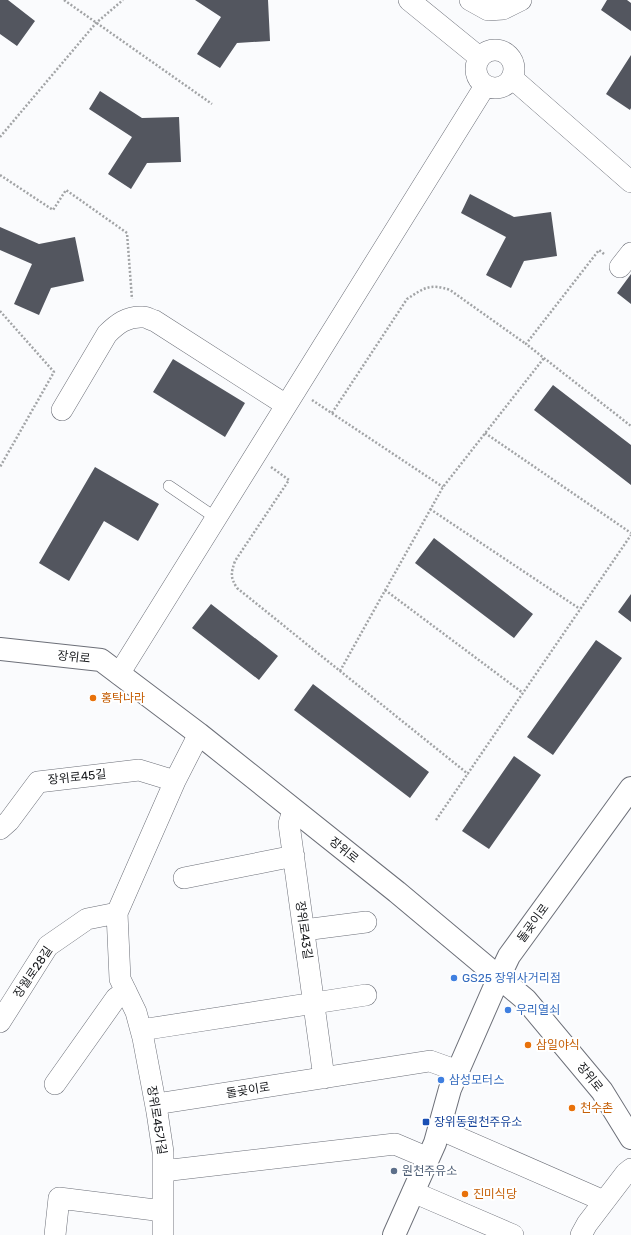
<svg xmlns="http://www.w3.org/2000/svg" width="631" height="1235" font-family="Rubik,'Noto Sans KR',sans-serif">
<rect width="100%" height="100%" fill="#fafbfd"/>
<path fill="#53565f" d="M0 0H8L35 21 17 46 0 34Z
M195 0H268L270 41 237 43 220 68 197 54 221 17Z
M607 0H627L631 3V31L601 10Z
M631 55V108L630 110 606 94Z
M100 91 142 118 179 117 181 162 147 163 131 189 108 174 132 137 89 109Z
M470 194 514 217 551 212 557 256 524 261 511 288 486 275 506 237 461 213Z
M0 227 39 244 75 237 84 281 51 288 39 315 14 304 32 264 0 250Z
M631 274V304L617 293Z
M173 359 245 403 225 437 153 392Z
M553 385 631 445V485L534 410Z
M95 467 159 504 138 541 104 521 69 581 39 563Z
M434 538 533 614 514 638 415 563Z
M631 594V622L618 612Z
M211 604 278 656 259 680 192 628Z
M596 640 622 658 553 755 527 737Z
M313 684 429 772 410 798 294 710Z
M514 756 541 775 489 849 462 831Z"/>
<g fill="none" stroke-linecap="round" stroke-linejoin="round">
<defs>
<path id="lane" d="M169 486 216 518"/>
<path id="street" d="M409 0 479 57
M470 0 488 10 503 9 521 0
M476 69a19 19 0 1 1 38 0a19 19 0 1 1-38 0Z
M512 78 631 182
M620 267 631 253
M62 410 107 334C117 324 127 316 143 317 147 317 151 320 155 321L286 405
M119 674 485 86
M293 810 289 824 324 1078
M0 829 9 821 38 782 139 770 175 781
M184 878 294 856
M304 930 366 922
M0 1022 48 946 87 919 117 913
M141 1030 366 995
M55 1084 116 998 126 991
M156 1104 430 1061 458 1071
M439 1129 604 1201
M163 1171 395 1144 428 1158
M413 1192 513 1235
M55 1235 59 1198 163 1211
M163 1235V1152L157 1112 143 1038 136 1012 120 979 117 913 175 781 199 734
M581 1235 587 1224 626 1173 631 1169"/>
<path id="secondary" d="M0 649 101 660 199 734 397 892 526 1000 602 1091 631 1138
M394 1235 435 1143 450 1089 499 977 509 956 631 788"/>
</defs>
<use href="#lane" stroke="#6c6f78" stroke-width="12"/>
<use href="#street" stroke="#6c6f78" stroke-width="22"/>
<use href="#secondary" stroke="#6c6f78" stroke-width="24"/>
<path stroke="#a2a4a6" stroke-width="2.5" stroke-dasharray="2 2" stroke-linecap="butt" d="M64 0 212 104
M0 137 96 23 123 0
M0 175 53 210 66 190 127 233 132 299
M604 254 599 250 526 344 631 426
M0 311 54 372 0 467
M312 400 443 487
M332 413 407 299C424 288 430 283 450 290L526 344
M485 433 631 533
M271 467 289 480 235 561C231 573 230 577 237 588L468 774
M430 509 580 609
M385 590 523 693
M340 671 443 487 544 358
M436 820 631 535"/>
<use href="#lane" stroke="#fff" stroke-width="11"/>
<use href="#street" stroke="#fff" stroke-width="21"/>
<use href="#secondary" stroke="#fff" stroke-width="22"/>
</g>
<g fill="#e8710a" stroke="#fff" stroke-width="1.5">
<circle cx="93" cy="698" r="4"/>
<circle cx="528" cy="1045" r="4"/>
<circle cx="572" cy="1108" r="4"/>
<circle cx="465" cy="1194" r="4"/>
</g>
<g fill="#3f7fe0" stroke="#fff" stroke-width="1.5">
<circle cx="454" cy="978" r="4"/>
<circle cx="508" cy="1010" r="4"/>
<circle cx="441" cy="1080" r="4"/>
</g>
<rect fill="#1a4fb4" stroke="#fff" stroke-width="1.5" x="422" y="1118" width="8" height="8" rx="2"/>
<circle fill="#5c6f8a" stroke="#fff" stroke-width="1.5" cx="394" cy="1171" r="4"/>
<g text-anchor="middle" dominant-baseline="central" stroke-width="4" stroke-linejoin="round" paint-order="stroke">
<g font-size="12" fill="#141619" stroke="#fff">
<text transform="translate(74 657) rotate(6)">장위로</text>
<text transform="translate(77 777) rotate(-6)">장위로45길</text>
<text transform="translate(344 850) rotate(39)">장위로</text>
<text transform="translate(533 923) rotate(-54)">돌곶이로</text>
<text transform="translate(304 930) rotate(82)">장위로43길</text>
<text transform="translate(33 972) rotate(-56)">장월로28길</text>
<text transform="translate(590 1077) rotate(51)">장위로</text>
<text transform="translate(248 1090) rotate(-9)">돌곶이로</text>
<text transform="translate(157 1120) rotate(81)">장위로45가길</text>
</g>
<g font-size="12" fill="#c56008" stroke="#fff" text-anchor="start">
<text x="101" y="698">홍탁나라</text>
<text x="536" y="1045">삼일야식</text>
<text x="580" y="1108">천수촌</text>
<text x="473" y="1194">진미식당</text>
</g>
<g font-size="12" fill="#366cbe" stroke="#fff" text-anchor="start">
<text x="462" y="978">GS25 장위사거리점</text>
<text x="516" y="1010">우리열쇠</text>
<text x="449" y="1080">삼성모터스</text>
</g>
<g font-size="12" fill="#164399" stroke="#fff" text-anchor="start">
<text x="434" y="1122">장위동원천주유소</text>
</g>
<g font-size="12" fill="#4e5e75" stroke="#fff" text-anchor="start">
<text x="402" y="1171">원천주유소</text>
</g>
</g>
</svg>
